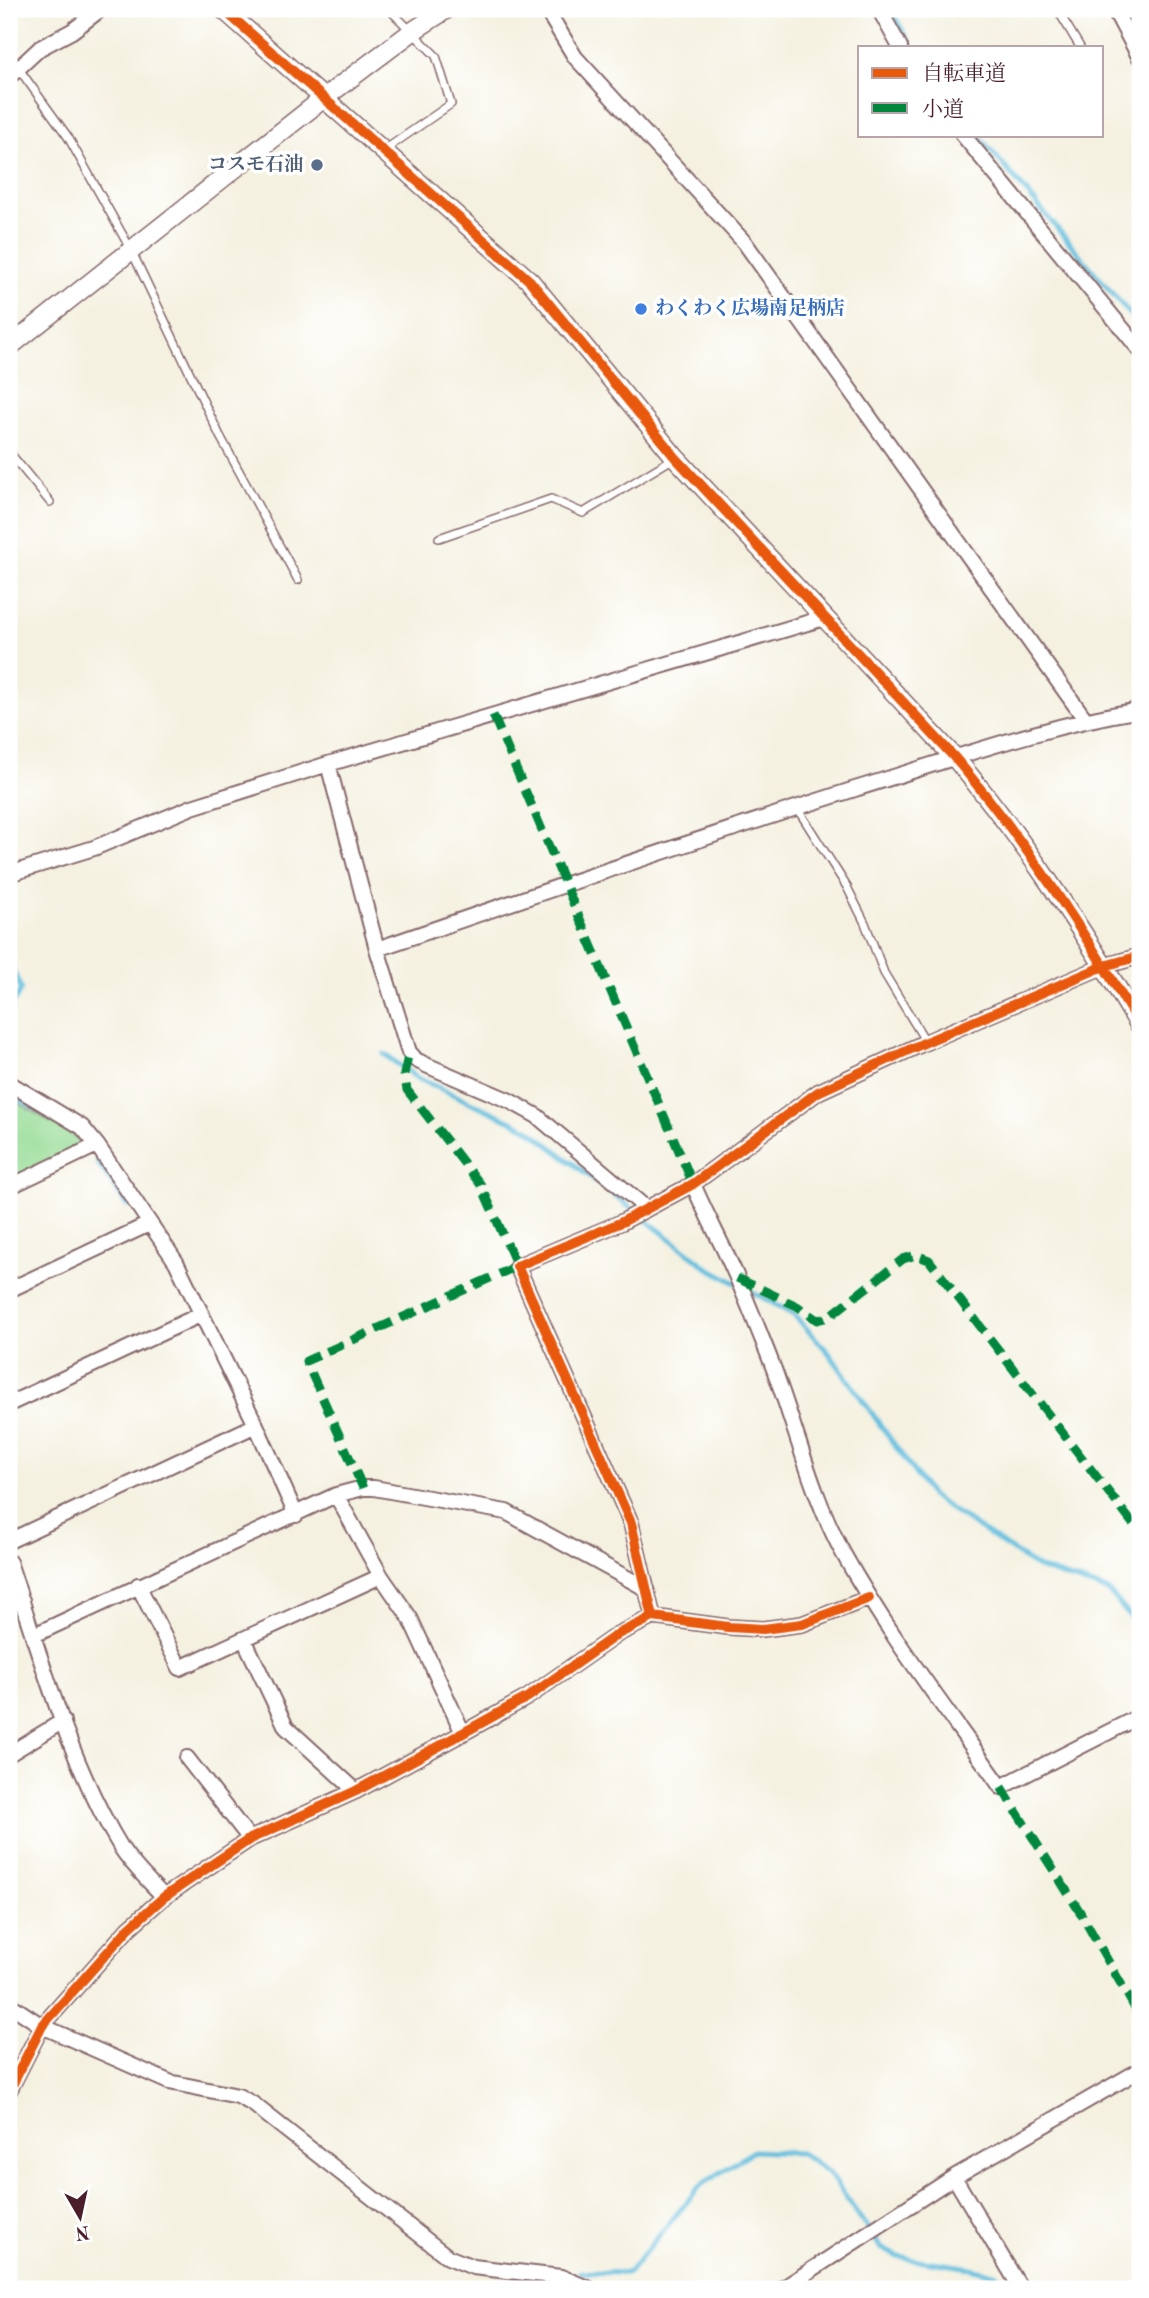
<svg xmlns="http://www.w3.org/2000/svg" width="1149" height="2298" font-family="'Old Standard TT','Noto Serif JP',serif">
<rect width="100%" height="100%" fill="#fff"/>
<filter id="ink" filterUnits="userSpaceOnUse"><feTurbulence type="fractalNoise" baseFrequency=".0143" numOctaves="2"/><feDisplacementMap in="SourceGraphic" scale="14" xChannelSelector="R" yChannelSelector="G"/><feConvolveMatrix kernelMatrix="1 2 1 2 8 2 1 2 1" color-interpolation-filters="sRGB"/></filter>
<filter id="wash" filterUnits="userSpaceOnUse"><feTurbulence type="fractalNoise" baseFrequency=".00686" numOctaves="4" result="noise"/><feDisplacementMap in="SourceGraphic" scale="28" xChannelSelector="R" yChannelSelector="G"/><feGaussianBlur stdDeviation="1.57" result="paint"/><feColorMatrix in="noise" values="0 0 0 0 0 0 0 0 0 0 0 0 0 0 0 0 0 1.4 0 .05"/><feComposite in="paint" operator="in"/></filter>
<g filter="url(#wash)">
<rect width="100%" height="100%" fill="#f4f1e0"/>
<path fill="#96dc95" stroke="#707e60" stroke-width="2" d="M9 1097 77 1138 83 1148 9 1183Z"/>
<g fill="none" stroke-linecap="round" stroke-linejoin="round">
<path stroke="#60bede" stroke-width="5" d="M890 9 912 47
M978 135 1140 326
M9 961 21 989 9 1010
M384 1054 417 1078 527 1128 707 1267 736 1283
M9 1093 78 1133 83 1141
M97 1162 128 1206
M744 1287 794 1315 829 1353 931 1496 1038 1568 1108 1591 1140 1628
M580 2272 628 2273 700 2186 753 2151 800 2153 829 2173 881 2248 898 2257 971 2268 997 2275 1007 2289"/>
</g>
</g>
<g filter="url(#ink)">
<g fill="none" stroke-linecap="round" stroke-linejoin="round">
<defs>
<path id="service" d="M1057 9 1080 47
M19 69 68 137 131 250 220 436 298 580
M383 151 451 104 436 56 389 9
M9 452 50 502
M439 538 551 499 583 513 674 458
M797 808 847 887 865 923 884 973 926 1042"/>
<path id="minor" d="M546 9 575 57 745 243 1085 719
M879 9 900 47
M1114 9 1140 58
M9 77 40 48 72 31 101 9
M963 135 1140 350
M328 764 377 949 409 1052 416 1060 426 1065 510 1101 537 1116 647 1209
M9 874 94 848 192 807 328 764 824 618
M377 949C536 894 695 840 855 789 950 760 1042 726 1140 710
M9 1083 82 1127 97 1145 176 1262 256 1425 296 1515
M693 1184C707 1217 724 1247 738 1280 750 1308 761 1336 772 1364 796 1427 811 1494 843 1553 888 1635 947 1710 1001 1787L1140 1716
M9 1187 97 1145
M9 1290 149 1224
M9 1404 202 1314
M336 1495 363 1488H374L506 1512 647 1589
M9 1541 256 1425
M9 1562C41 1657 69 1763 122 1849 133 1866 150 1882 164 1897
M138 1585 180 1668 381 1576
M9 1606 22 1600
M653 1617 631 1523 517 1266 622 1222 693 1184 818 1092 926 1042 1104 966 1140 956
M34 1635 336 1495 381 1576 410 1618 463 1733
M244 1639 286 1727 356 1791
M9 1754 63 1721
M187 1758 250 1839
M9 2004 42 2026 169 2082 238 2096 253 2104 448 2257 473 2267 561 2277 590 2289
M9 2091 42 2026 129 1928 164 1897 250 1839 356 1791 463 1733 528 1697 618 1634 653 1617 728 1627 763 1629 802 1624 869 1598
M954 2177 1021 2289
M782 2289 954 2177 1140 2070"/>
<path id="tertiary" d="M223 9 530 281 675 457 955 758C1026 842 1084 932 1140 1026
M9 347 324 98 413 31 447 9"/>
</defs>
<use href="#service" stroke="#86686a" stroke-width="10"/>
<use href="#minor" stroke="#86686a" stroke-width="18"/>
<use href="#tertiary" stroke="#86686a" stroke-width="21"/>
<path stroke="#86686a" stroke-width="3.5" stroke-dasharray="5 5" stroke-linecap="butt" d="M9 985 11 990 9 993"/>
<use href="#service" stroke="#fff" stroke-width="7"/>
<use href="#minor" stroke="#fff" stroke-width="14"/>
<use href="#tertiary" stroke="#fff" stroke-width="18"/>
<path stroke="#00873e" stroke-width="9" stroke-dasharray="18 9" stroke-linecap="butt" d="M493 715 693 1184
M737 1278 797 1306 817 1320 829 1317 903 1259 916 1255 929 1260 1140 1533
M363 1488 306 1361 517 1266 481 1185 407 1090 404 1074 409 1052
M1001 1787 1080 1912 1140 2017"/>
<defs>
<path id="cycleway" d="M223 9 530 281 675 457 955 758C1026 842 1084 932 1140 1026
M653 1617 631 1523 517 1266 622 1222 693 1184 818 1092 926 1042 1104 966 1140 956
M9 2091 42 2026 129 1928 164 1897 250 1839 356 1791 463 1733 528 1697 618 1634 653 1617 728 1627 763 1629 802 1624 869 1598"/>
</defs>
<use href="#cycleway" stroke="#fff" stroke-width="15"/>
<use href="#cycleway" stroke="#e8590c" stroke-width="10"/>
</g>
</g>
<circle fill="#5c6f8a" stroke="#fff" stroke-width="2.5" cx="317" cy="165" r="7"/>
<circle fill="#3f7fe0" stroke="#fff" stroke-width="2.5" cx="641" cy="309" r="7"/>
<g text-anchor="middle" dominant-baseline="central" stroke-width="7" stroke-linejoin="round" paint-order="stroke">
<g font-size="19" font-weight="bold" fill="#4e5e75" stroke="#fff" text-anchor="end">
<text x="303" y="165">コスモ石油</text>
</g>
<g font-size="19" font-weight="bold" fill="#366cbe" stroke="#fff" text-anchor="start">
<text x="655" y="309">わくわく広場南足柄店</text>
</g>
</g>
<rect width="1149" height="2298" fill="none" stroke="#fff" stroke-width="35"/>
<rect x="858" y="46" width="245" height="91" fill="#ffffff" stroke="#b7a5aa" stroke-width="2"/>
<rect x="872" y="68" width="35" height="10" fill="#e8590c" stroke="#b7a5aa" stroke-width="2"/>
<text x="922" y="80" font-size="21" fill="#4a1f2b">自転車道</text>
<rect x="872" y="103" width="35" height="10" fill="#00873e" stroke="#b7a5aa" stroke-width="2"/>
<text x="922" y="116" font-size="21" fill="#4a1f2b">小道</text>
<g transform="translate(80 2217) rotate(171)" stroke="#ffffff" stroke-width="5" paint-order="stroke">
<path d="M0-5L12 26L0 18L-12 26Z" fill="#4a1f2b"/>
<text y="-10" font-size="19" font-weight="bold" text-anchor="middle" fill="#4a1f2b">N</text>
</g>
</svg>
